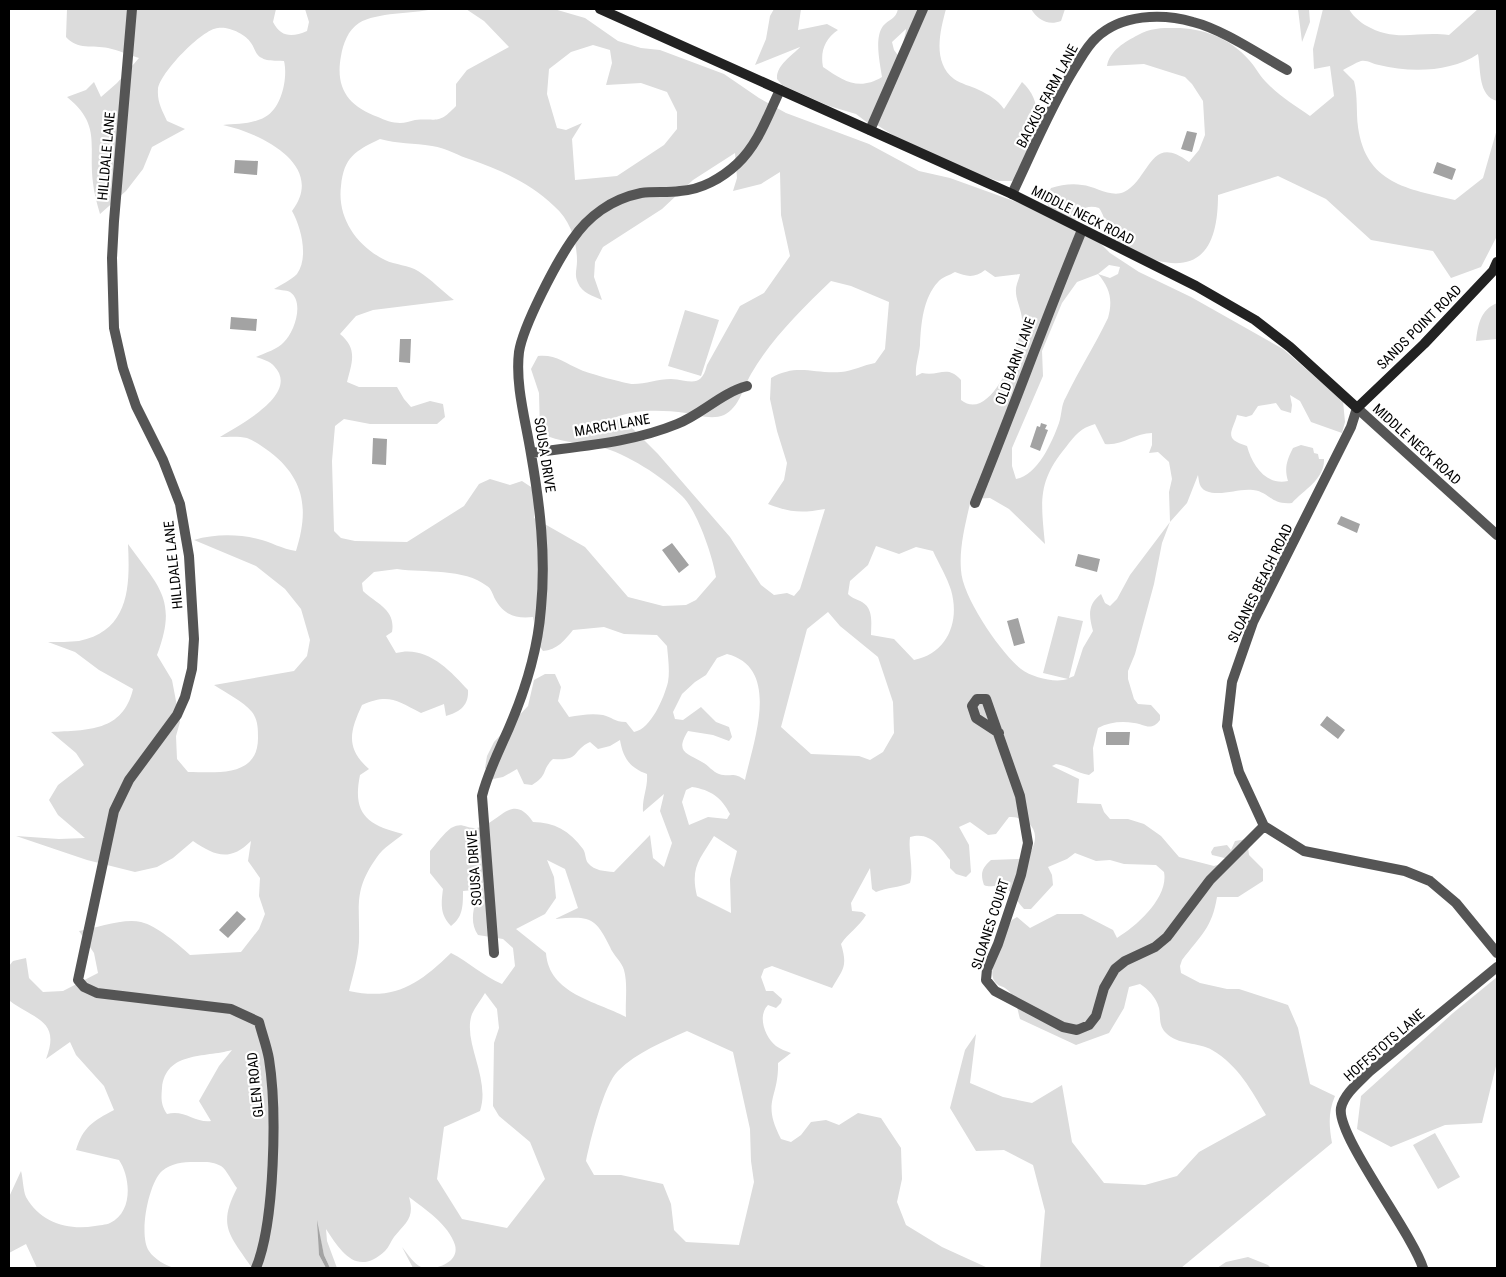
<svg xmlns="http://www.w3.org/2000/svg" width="1506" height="1277" font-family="'Roboto Condensed',sans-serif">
<rect width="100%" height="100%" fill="#fff"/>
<path fill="#dcdcdc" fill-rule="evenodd" d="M67 9H276L273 22C281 38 293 37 307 31L309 22 305 9H434C412 14 377 12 359 23 348 30 343 44 341 56 335 88 348 106 378 117 384 120 393 123 400 123 405 123 410 121 415 120 438 118 438 125 456 106V84L467 70 509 47 484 21 466 9H554L585 18 618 41 641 48 660 50 724 74 759 98 786 113 869 144 919 171 950 178 1053 215 1045 200 1051 188C1061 185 1072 183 1082 185 1095 186 1111 198 1124 192 1150 179 1150 132 1189 162L1199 150 1205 135 1203 101 1192 84 1185 77 1144 64 1107 66C1110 50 1125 42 1138 35 1150 28 1161 28 1175 28 1203 28 1230 38 1249 60 1255 66 1259 75 1265 81 1278 95 1294 105 1310 116L1334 96 1330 66 1314 69 1313 49 1323 9H1349C1352 15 1359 21 1365 25 1396 43 1415 31 1449 35L1478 9H1497V101C1478 96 1481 70 1478 54 1451 72 1411 73 1379 65 1372 64 1368 60 1361 61 1355 63 1349 67 1343 70L1354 81C1358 96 1356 112 1358 127 1366 184 1408 189 1455 200L1483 178 1497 129V236L1481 267 1451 278 1433 251 1371 240 1326 199 1278 176 1218 195C1218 239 1206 274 1155 260 1144 257 1129 252 1119 244 1104 231 1107 219 1099 208 1087 204 1076 210 1075 223L1101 244 1110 253 1139 272 1191 297 1283 349 1343 401 1345 422 1342 433 1311 422 1300 401 1290 395 1292 405 1291 413 1281 410 1276 403 1258 406 1252 415 1246 417 1237 415C1233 431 1222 439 1247 446 1252 465 1266 486 1288 481 1284 468 1287 460 1293 448L1301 445 1313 448 1314 453 1318 454 1319 459H1324C1325 479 1304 490 1292 503 1270 505 1270 492 1253 490 1238 488 1221 497 1206 491 1199 488 1199 481 1198 475L1187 503 1170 522 1162 543 1154 584 1135 654 1128 671V679L1134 699 1138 704 1151 705 1160 715V720C1151 732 1144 724 1134 723 1122 721 1109 722 1098 728L1093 748 1094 771 1089 775C1077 773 1068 766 1056 764L1052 766 1079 779 1077 803 1101 804 1104 812 1110 819H1128L1144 824 1161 836 1179 857 1214 866 1233 860 1212 855 1211 852 1214 847 1227 845 1231 850 1235 841 1247 839 1249 855 1263 869V881L1238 897H1217C1212 928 1201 935 1182 960L1180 966 1181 973 1200 983 1227 989H1239L1288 1005 1298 1028 1310 1084 1335 1096C1328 1112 1329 1126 1332 1143L1181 1268H1040L1045 1211 1033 1165 1004 1150 976 1151 950 1108 965 1050 976 1034 970 1083 1003 1097 1032 1103 1062 1085 1072 1142 1104 1183 1145 1185 1177 1176 1199 1152 1266 1115C1251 1090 1239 1066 1212 1050 1199 1042 1177 1045 1166 1033 1158 1025 1161 1017 1159 1008 1156 997 1148 989 1140 984L1129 987 1124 1008 1109 1033 1076 1045 1020 1019C1017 1008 1016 995 1005 988 1002 986 998 986 995 982 985 970 1005 933 1012 920L1017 917 1030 928 1057 914H1082L1113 930 1117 938C1137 926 1169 897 1164 872L1156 865 1124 864 1110 860 1096 861 1075 853 1067 859 1048 867 1052 875 1053 885 1031 909H1024C1017 902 1009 886 1000 886 994 885 990 888 984 885 980 873 982 868 991 860L1019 859 1030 854C1032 849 1035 843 1035 838 1036 824 1021 816 1009 817L996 834 988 835 970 822 959 827 969 845 971 872 966 877 956 874 950 868V860C939 846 930 831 910 837 908 852 914 869 910 883 898 888 888 887 876 892L872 889 870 868 851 903 852 911 862 912 866 915C859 927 848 933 841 944 848 967 843 969 832 988L772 966 764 969 761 977 766 991H773L782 999 781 1003 776 1008 768 1005C757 1016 765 1037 776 1046 780 1049 786 1051 791 1053L778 1063C779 1099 761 1100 781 1139L791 1142 801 1135 811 1122 826 1120 839 1125 858 1113 881 1118 901 1148 902 1179 897 1202 906 1225 942 1247 988 1268H413L402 1247C407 1253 414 1264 421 1267 434 1271 460 1263 455 1245 449 1225 425 1209 409 1197 415 1218 406 1222 394 1237 391 1241 389 1247 385 1251 357 1277 341 1252 326 1229L327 1241 337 1268H330L324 1255 318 1228 319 1255 326 1268H252C230 1235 217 1227 237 1188 232 1182 227 1170 221 1166 213 1161 203 1162 195 1162 182 1162 172 1163 162 1171 149 1182 138 1235 149 1251 154 1259 165 1265 174 1268H37L26 1244 9 1253V1197L21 1171C23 1178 23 1190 26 1197 40 1222 68 1231 95 1226 99 1225 106 1225 110 1223 133 1212 131 1178 119 1160L76 1150C83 1127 93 1121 114 1110L104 1086 76 1055 70 1042 46 1059C61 1020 35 1020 10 1001L9 966 13 961 26 958 29 978 43 992 63 991 98 973 94 953 79 931C97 928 123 918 141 922 157 926 178 944 190 955L241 952 259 929 265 914 259 896 260 878 248 861 251 841C230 862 215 856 193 841L173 858 157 867 135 872 87 860 16 836 59 839 85 838 58 815 49 800 58 785 84 765 76 753 51 732C87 730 123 732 133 689L99 670 75 652 48 642C58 642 70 642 79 641 130 631 130 585 128 544 159 587 178 600 157 655L172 680 180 722 176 736 177 759 188 772C216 772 258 778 258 738 258 729 258 720 252 712 243 701 226 693 214 685L294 671 307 656 310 640 301 609 285 589 256 566 194 540C214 534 238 534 258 539 271 542 282 549 296 551 309 510 305 479 270 452 263 447 255 441 247 438 239 436 228 437 220 437 239 425 301 394 274 366 270 361 262 359 256 357 265 353 278 349 284 342 294 333 305 302 290 292 286 290 278 290 274 289 281 285 291 280 297 274 309 257 301 227 292 211 327 165 260 133 223 125 237 124 253 124 265 117 282 108 288 77 284 61 277 60 268 62 262 58 255 55 255 48 251 43 246 34 228 26 218 28 202 29 160 73 158 89 157 102 162 110 167 121L185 129 152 147 143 169 126 191 100 214C97 204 94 193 93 183 88 146 102 125 67 97L86 90 94 82 101 97 117 83 139 58C129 55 118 50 108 48 93 45 77 50 66 37ZM593 45 610 50 612 63 606 85 641 83 667 92 677 112V129L664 145 617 176 575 180 572 139 582 123 566 130 557 128 547 94 549 69 571 52ZM380 139C397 144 414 143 432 146 447 148 458 156 472 160 501 170 531 184 554 206 570 220 577 240 577 261 577 269 574 275 578 283 582 293 593 296 602 300L594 277 595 262 603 247 662 209 693 180 735 153 737 178 733 191 761 184 780 172 781 215 790 256 764 293 740 306 707 365C701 389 690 380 671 379 658 379 646 384 633 384 626 384 588 373 581 370 565 363 555 354 538 356L531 369 539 393 540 433C561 443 578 442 600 447 626 453 663 477 682 496 697 510 713 557 716 577L696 600 686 605 663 606 628 597 585 547 534 518V497L531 487 522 481 510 485 490 479 479 484 464 506 407 542 355 541 341 538 334 531 332 461 335 426 344 419 370 424H437L445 417 443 404 430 401 411 407 404 399 397 387H359L347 382C352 362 358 349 340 334L356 316 373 310 454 300C442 291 431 279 418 271 409 265 395 265 385 260 357 246 337 218 341 186 344 157 355 151 380 139ZM1109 265 1120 267 1118 274 1110 278 1098 274ZM985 270 995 277 1020 274C1019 279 1016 285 1016 289 1015 299 1022 310 1022 320 1022 341 992 425 961 400V380C947 364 939 377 922 373L916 376C915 365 919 356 920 345 921 324 923 298 938 282 942 277 950 275 955 272 967 277 975 278 985 270ZM1098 274C1110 288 1113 300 1108 318 1095 345 1079 370 1066 397 1061 405 1062 414 1059 423 1052 442 1038 475 1016 479L1012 466V448L1043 376 1042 351 1062 303 1077 282ZM831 281 851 286 889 302 885 349 875 363C864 365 852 371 841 372 813 374 797 363 771 378L770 399 777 431 787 463 784 480 768 504C791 513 802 513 825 509L800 589 794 596 787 593 774 595 761 585 730 537 658 454 628 424 614 418C637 409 661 410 686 413 697 415 712 420 724 415 739 408 743 388 751 374 772 338 801 310 831 281ZM1095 424 1105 444C1122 446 1135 433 1152 433V445L1149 453 1158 452 1169 462 1172 479 1169 492 1170 522 1130 575 1117 599 1110 606 1105 603 1101 594C1087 605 1089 616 1093 631L1083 648 1074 676 1069 678 1083 621 1058 616 1043 673 1068 679C1055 683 1033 678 1021 669 1001 653 962 597 961 570 959 546 966 522 971 499L990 498 1009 509 1045 544C1041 502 1037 482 1066 447 1075 435 1081 428 1095 424ZM876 546 899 554 916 547 933 551C939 564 947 577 951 590 960 621 948 653 914 660L894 639 871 635C871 624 874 609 862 602 857 599 853 599 848 594L850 581 868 565ZM397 569C425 573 464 568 487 586 491 588 493 595 495 599 504 615 516 619 533 617L538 644 543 651C557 650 565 640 573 630L604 627 624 634 657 635 667 646C668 657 670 671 668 682 664 698 651 729 634 732L626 722C614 722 612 717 603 715 592 713 580 715 569 717L558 701 561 687 555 674H545L534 680 528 706 494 742 487 756 485 768 493 779 503 777 517 769 524 784 532 785C549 775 541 770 553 759 581 761 571 751 590 742L598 749 610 746 620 740C623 758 630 768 647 774 648 788 642 797 643 812L664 794 660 811 672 843 664 867 653 858 650 835 614 872C604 871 595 871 588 863 585 860 586 853 583 849 570 831 554 822 533 822 511 789 497 828 474 828 464 828 463 822 451 828 444 833 436 844 430 851V873L443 889C441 904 440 915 451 926 463 917 463 906 463 891L474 890 484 882C476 899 467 919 478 935L503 939 513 948 515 966 502 984C483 976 469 962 451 953 419 984 395 1001 349 991 353 975 358 959 359 942 360 904 353 891 377 857 383 848 395 841 403 834 367 825 352 814 360 775L369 769C345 748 350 731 362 705 389 693 397 701 421 713L444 704 446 716C459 712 469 706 468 690 449 669 426 645 396 653L386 636 392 632C396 610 377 604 363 591L362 583 374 572ZM828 612 840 626 878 657 893 702 894 733 883 752 870 760 859 756 811 754 781 727 807 629ZM727 654C782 668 753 742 745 780 732 771 731 778 719 774 713 772 708 765 702 762 686 753 675 752 688 731L713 735 729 741 732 737 729 727 716 722 701 707 683 720 675 719 673 712 682 694 695 682 706 675 717 658ZM692 787C711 790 721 797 730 814L727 819 708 817 689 825 682 802 686 790ZM714 836 737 851 730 879 731 913 697 896C690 867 700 859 714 836ZM547 860 565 869 578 908 555 919C589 916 595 916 610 947 613 955 622 962 624 970 628 984 625 1003 626 1017 596 1001 549 994 546 953L516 929 545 914 556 898 554 877ZM485 993 497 1009 499 1028 494 1043 493 1106 499 1116 530 1142 545 1179 507 1228 462 1219 437 1179 444 1127 480 1111C491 1078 462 1042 472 1014 475 1007 481 1000 485 993ZM687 1031 733 1052 750 1129 751 1161 754 1182 739 1245 686 1242 674 1230 671 1204 663 1184 621 1175H594L586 1161C590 1141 604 1084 618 1071 637 1052 663 1042 687 1031ZM232 1050 219 1066 199 1101 211 1121C195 1123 184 1109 167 1114 161 1105 161 1099 162 1088 166 1051 204 1058 232 1050Z
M774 9H801L798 30 827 24 838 30C825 39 820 51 823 67 843 81 859 91 882 77 880 63 874 38 883 26 889 19 896 19 898 9H946C940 31 932 62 954 79 961 84 971 86 979 90 989 95 997 99 1004 109L1022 82C1052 109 1030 148 1016 178L1012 181H998L958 168 910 146 877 125 869 124 856 114 829 106 782 85 777 79C776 65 792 56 800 47L755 65 766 39 770 16ZM906 29V30L900 58 894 50 892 42Z
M1031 9H1065L1061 21C1048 26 1038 20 1031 9Z
M1298 9H1309L1310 22 1302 42Z
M1497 303V339L1476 341C1478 325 1480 310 1497 303Z
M685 310 719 320 701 376 668 366Z
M1497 977V1062L1482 1123 1445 1125 1391 1147 1357 1129 1361 1096 1453 1013Z
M1435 1133 1460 1177 1438 1189 1413 1145Z
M1248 1257 1268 1265 1271 1268H1217L1226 1262Z"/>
<path fill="#a3a3a3" d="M1187 131 1197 133 1192 152 1181 149Z
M235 160 258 161 257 175 234 173Z
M1437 162 1456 169 1452 180 1433 173Z
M231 317 257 319 256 331 230 329Z
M400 339H411L410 363 399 362Z
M1041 423 1047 425 1045 429 1048 430 1040 451 1030 447 1037 426 1040 427Z
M373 438 387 439 386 465 372 464Z
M1341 516 1360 524 1357 533 1337 524Z
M672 543 689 565 679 573 662 550Z
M1078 554 1100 559 1097 572 1075 566Z
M1018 618 1025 643 1014 646 1007 621Z
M1327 716 1345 730 1338 739 1320 725Z
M1106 732H1130L1129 745H1106Z
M237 911 246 919 228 938 219 930Z
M317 1220 324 1255 330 1268H326L319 1255Z"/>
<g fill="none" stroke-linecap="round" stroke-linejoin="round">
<path stroke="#555" stroke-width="10" d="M132 9 114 221 112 258 114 328 123 368 136 406 163 460 180 504 189 556 194 639 192 669 185 697 177 715 129 780 114 811 78 980 84 987 97 993 231 1009 259 1022C262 1034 267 1047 269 1059 277 1109 275 1222 256 1268
M870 130 923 9
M1012 194C1032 152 1050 108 1074 69 1081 58 1087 46 1096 38 1121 14 1162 13 1193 22 1222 29 1260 55 1287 70
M1357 408 1351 427 1253 622 1232 682 1227 726 1239 772 1264 826 1304 851 1405 871 1430 881 1456 903 1497 953
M531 453C580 446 631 443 677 424 702 414 721 393 747 386
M975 503C1012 412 1045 320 1082 230
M999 733 976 718 972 706 977 699H986L1020 796 1028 843 1021 875 998 944 987 969 986 980 995 991 1063 1027 1077 1030 1089 1025 1096 1016 1104 988 1115 969 1125 961 1155 947 1167 937 1210 880 1264 826
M494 953 482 796C488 772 499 751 509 728 525 691 538 648 541 608 546 556 540 505 531 454 526 422 515 385 519 352 523 326 556 263 572 240 588 216 612 199 641 193 654 191 667 193 680 191 701 190 722 178 737 164 758 145 768 115 780 90
M1423 1268C1412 1233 1336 1135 1341 1108 1344 1094 1359 1082 1369 1072L1497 967"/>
<path stroke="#555" stroke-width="10" d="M1357 408 1497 535"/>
<path stroke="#222" stroke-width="10" d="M600 9 1012 194 1196 286 1255 320 1290 347 1357 408 1424 344 1493 271 1497 262"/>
</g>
<g text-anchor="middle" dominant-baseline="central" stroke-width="4.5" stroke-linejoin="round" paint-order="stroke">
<g font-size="14" fill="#000" stroke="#fff">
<text transform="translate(1047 96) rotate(-62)">BACKUS FARM LANE</text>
<text transform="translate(106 156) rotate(-85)">HILLDALE LANE</text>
<text transform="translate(1083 215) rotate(27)">MIDDLE NECK ROAD</text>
<text transform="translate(1419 327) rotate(-45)">SANDS POINT ROAD</text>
<text transform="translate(1015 361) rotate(-70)">OLD BARN LANE</text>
<text transform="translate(612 425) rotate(-10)">MARCH LANE</text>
<text transform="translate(1417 444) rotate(42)">MIDDLE NECK ROAD</text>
<text transform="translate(545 455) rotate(81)">SOUSA DRIVE</text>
<text transform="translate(173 565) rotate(-96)">HILLDALE LANE</text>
<text transform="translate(1260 583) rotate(-64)">SLOANES BEACH ROAD</text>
<text transform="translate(474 868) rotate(-94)">SOUSA DRIVE</text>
<text transform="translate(990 924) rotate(-72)">SLOANES COURT</text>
<text transform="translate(1384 1045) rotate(-41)">HOFFSTOTS LANE</text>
<text transform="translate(255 1085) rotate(-96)">GLEN ROAD</text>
</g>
</g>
<rect width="1506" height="1277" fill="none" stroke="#000000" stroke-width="20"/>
</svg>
